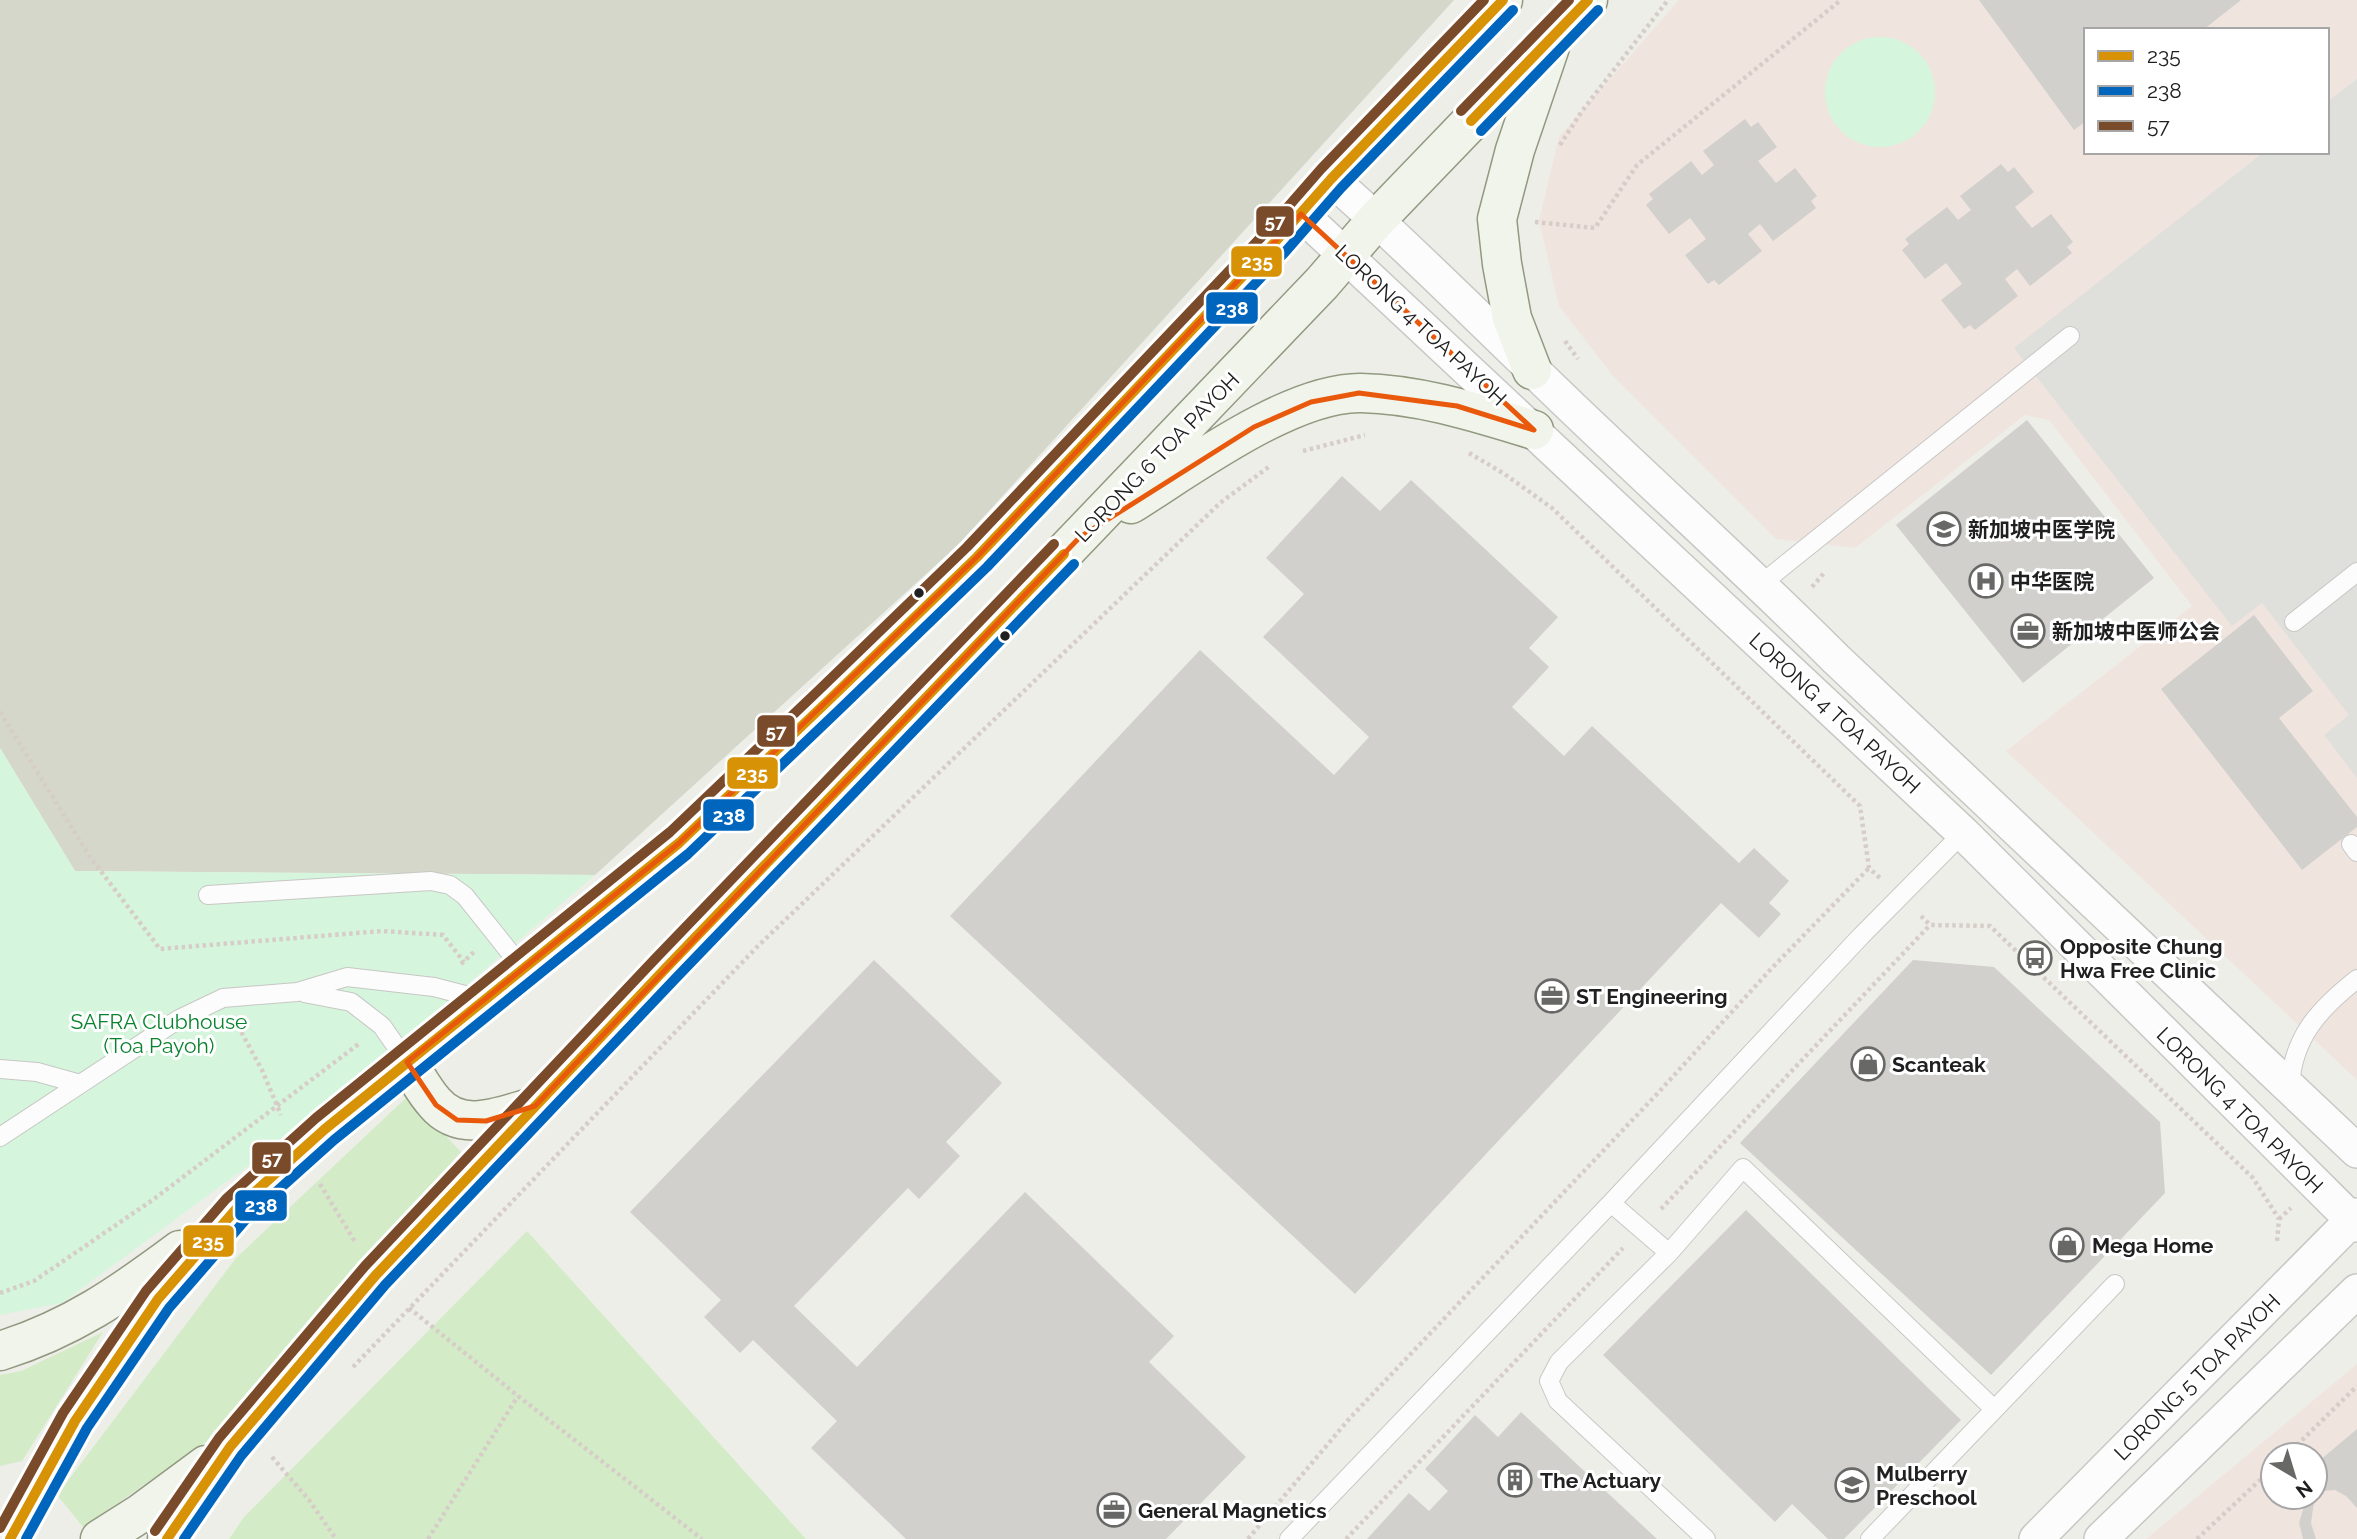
<svg xmlns="http://www.w3.org/2000/svg" width="2357" height="1539" font-family="Raleway,'Noto Sans SC',sans-serif">
<rect width="100%" height="100%" fill="#eeeee9"/>
<path fill="#f0e4de" fill-rule="evenodd" d="M1679 0H2357V1080L2006 751 2192 606 2049 420 2025 415 1855 548 1776 539 1613 376 1559 306 1539 221 1559 137ZM2086 30H2327V152H2086Z
M2357 1364V1539H2146ZM2273 1455H2315V1497H2273Z"/>
<path fill="#d5d7ca" d="M0 0H1454L958 545 595 875 75 871 0 748Z"/>
<path fill="#d3ecc7" d="M408 1096 461 1152 209 1440 83 1527 57 1495 236 1258Z
M527 1231 806 1539H229L244 1517Z
M103 1332 22 1461 0 1466V1375L21 1371Z"/>
<path fill="#d6f5dd" d="M1825 92a55 55 0 1 1 110 0a55 55 0 1 1-110 0Z
M0 748 75 871 595 875 309 1121 62 1303 0 1315Z"/>
<path fill="#dfdfdc" d="M2357 79V778L2324 735 2349 715 2262 603 2232 626 2014 348 2264 152H2327V102Z"/>
<path fill="#d1d0cc" d="M1979 0H2241L2203 30H2086V121L2074 130Z
M1745 119 1751 127 1758 122 1777 147 1758 161 1776 183 1795 168 1817 196 1811 201 1816 208 1773 241 1760 224 1748 234 1762 251 1719 285 1714 280 1708 284 1685 255 1706 239 1690 218 1669 234 1646 205 1653 199 1649 194 1691 161 1702 175 1714 165 1703 151Z
M2001 164 2008 172 2014 167 2034 192 2015 207 2032 228 2051 214 2073 242 2067 247 2072 253 2030 286 2017 269 2005 279 2018 296 1975 330 1970 325 1964 329 1941 300 1962 284 1946 263 1925 279 1902 250 1909 244 1905 239 1947 207 1958 220 1971 210 1960 196Z
M2027 420 2154 578 2023 683 1896 525Z
M1342 476 1380 511 1411 480 1558 617 1529 648 1549 667 1512 707 1564 756 1592 726 1739 863 1754 848 1789 881 1769 903 1781 914 1759 938 1721 903 1355 1294 950 916 1200 650 1334 775 1369 737 1263 637 1304 594 1266 558Z
M2254 615 2313 691 2279 718 2357 817V827L2302 870 2161 689Z
M874 960 1002 1083 946 1142 960 1156 919 1199 908 1188 794 1306 857 1367 1025 1192 1174 1336 1149 1362 1246 1457 1166 1539H906L811 1448 837 1421 753 1340 740 1353 704 1317 721 1300 630 1212Z
M1913 960 1994 967 2160 1122 2165 1193 1991 1375 1740 1143Z
M1746 1210 1961 1420 1844 1539H1828L1792 1504 1775 1522 1603 1355Z
M1521 1412 1657 1539H1367L1409 1493 1429 1511 1448 1491 1425 1469 1475 1415 1498 1437Z
M2357 1429V1508L2346 1496 2335 1490 2324 1491 2315 1498 2313 1509 2311 1523 2316 1539H2303L2299 1523 2307 1497H2315V1480L2326 1470 2319 1461Z"/>
<g fill="none" stroke-linecap="round" stroke-linejoin="round">
<defs>
<path id="lane" d="M1761 584 2070 336
M2294 622 2357 572
M2351 844 2357 852
M208 895 431 881 450 885 465 896 524 970
M304 993 351 1002 382 1026 407 1062
M0 1069 37 1072 80 1084
M2290 1086C2293 1037 2319 1009 2357 979
M0 1137 179 1019 223 998 297 992 347 977 434 987 484 1000
M1611 1203 1669 1253
M1289 1539 1611 1203 1861 936 1963 833
M1706 1539 1558 1401 1549 1381 1559 1362 1669 1253 1743 1168 1994 1409
M1870 1539 2115 1284"/>
<path id="street" d="M1331 179C1401 240 1465 305 1532 369 1632 467 1737 560 1836 659L2357 1151
M1301 214 1963 833 2357 1225
M2036 1539 2357 1215
M2101 1539 2357 1291"/>
<path id="secondary" d="M1532 370 1512 318 1502 264 1497 219 1515 150 1550 47
M1131 504C1190 467 1291 392 1361 393 1420 394 1478 413 1534 430
M407 1062C416 1075 424 1091 435 1103 461 1134 501 1116 533 1107
M0 1351C71 1329 121 1294 180 1250
M10 1539 75 1421 158 1299 237 1208 325 1129 679 843 829 700 977 557 1276 241 1331 179 1503 0
M100 1539 141 1513 206 1465
M167 1539 230 1447 375 1276 665 969 1322 283 1377 219 1588 0"/>
</defs>
<use href="#lane" stroke="#c7c7c5" stroke-width="20"/>
<use href="#street" stroke="#c7c7c5" stroke-width="36"/>
<use href="#secondary" stroke="#929980" stroke-width="41"/>
<path stroke="#d7cdc8" stroke-width="4.5" stroke-dasharray="3.5 3.5" stroke-linecap="butt" d="M1560 145 1582 111 1668 0
M1535 222 1595 228 1637 165 1841 0
M1565 341 1578 359
M1303 451 1365 435
M1469 453 1503 473 1552 508 1860 806 1869 868 1881 879
M1812 587 1824 573
M0 712 90 857 160 949 382 931 443 935 464 962
M1921 916 1930 925 1990 926 2253 1178 2279 1219 2277 1242
M461 964 475 951
M238 1026 262 1070 281 1115
M320 1184 355 1242
M1661 1209 1930 925
M2279 1219 2291 1208
M0 1293 34 1281 154 1199 360 1043
M409 1308 518 1396 702 1539
M353 1367 758 946 1220 503 1270 466
M2287 1455 2357 1386
M272 1457 309 1500 336 1539
M428 1539 518 1396
M1248 1539 1349 1419 1657 1094 1771 969 1869 868
M1346 1539 1623 1248
M2197 1539 2273 1468"/>
<use href="#lane" stroke="#fcfcfc" stroke-width="18"/>
<use href="#street" stroke="#fcfcfc" stroke-width="33"/>
<use href="#secondary" stroke="#f1f4eb" stroke-width="38"/>
<defs>
<path id="bus-1" d="M1471 121 1588 0
M10 1539 75 1421 158 1299 237 1208 325 1129 679 843 829 700 977 557 1276 241 1331 179 1503 0
M167 1539 230 1447 375 1276 665 969 1064 554"/>
<path id="bus-2" d="M1481 131 1598 10
M26 1539 87 1428 169 1308 247 1218 334 1140 688 854 839 710 987 567 1286 251 1341 188 1513 10
M184 1539 241 1456 385 1285 675 979 1074 564"/>
<path id="bus-3" d="M1461 111 1569 0
M0 1528 63 1413 146 1291 226 1199 316 1118 670 832 819 690 967 547 1266 232 1321 169 1484 0
M155 1531 219 1438 365 1266 655 959 1054 544"/>
</defs>
<use href="#bus-1" stroke="#fff" stroke-width="16"/>
<use href="#bus-2" stroke="#fff" stroke-width="16"/>
<use href="#bus-3" stroke="#fff" stroke-width="16"/>
<use href="#bus-1" stroke="#d79205" stroke-width="10"/>
<use href="#bus-2" stroke="#0065bd" stroke-width="10"/>
<use href="#bus-3" stroke="#7a4b2a" stroke-width="10"/>
</g>
<path fill="none" stroke="#e8590c" stroke-width="5" stroke-linejoin="round" d="M1301 214 1534 430 1457 406 1359 393 1311 402 1254 427 1080 537 535 1106 486 1121 457 1120 436 1105 407 1062 679 843 977 557Z"/>
<defs>
<symbol id="university-ring" viewBox="-11 -11 22 22"><circle r="9.5" fill="#fff" stroke="#686866" stroke-width="1.5"/><path d="M0-5L7-2L0 1L-7-2ZM-4 1L0 2.5L4 1V4Q0 6-4 4Z" fill="#686866"/></symbol>
<symbol id="hospital-ring" viewBox="-11 -11 22 22"><circle r="9.5" fill="#fff" stroke="#686866" stroke-width="1.5"/><path d="M-5-5h3v3.5h4V-5h3V5h-3V1.5h-4V5h-3Z" fill="#686866"/></symbol>
<symbol id="office-ring" viewBox="-11 -11 22 22"><circle r="9.5" fill="#fff" stroke="#686866" stroke-width="1.5"/><path d="M-6-3h4V-5.5h4V-3h4V5H-6ZM-1-4.5V-3h2v-1.5ZM-6 0V1H6V0Z" fill="#686866"/></symbol>
<symbol id="bus-ring" viewBox="-11 -11 22 22"><circle r="9.5" fill="#fff" stroke="#686866" stroke-width="1.5"/><path d="M-5-6H5V4H4V6H2V4H-2V6H-4V4H-5ZM-3.5-4V0h7V-4ZM-3.5 1.2v1.5H-2V1.2ZM2 1.2v1.5H3.5V1.2Z" fill="#686866"/></symbol>
<symbol id="shop-ring" viewBox="-11 -11 22 22"><circle r="9.5" fill="#fff" stroke="#686866" stroke-width="1.5"/><path d="M-5-2.5h2.3a2.7 3.5 0 0 1 5.4 0H5L5.5 6h-11ZM-1.5-2.5h3a1.5 2.3 0 0 0-3 0Z" fill="#686866"/></symbol>
<symbol id="building-ring" viewBox="-11 -11 22 22"><circle r="9.5" fill="#fff" stroke="#686866" stroke-width="1.5"/><path d="M-4-6H4V6H1V3H-1V6H-4ZM-2.5-4.3h1.7v1.8h-1.7ZM.8-4.3h1.7v1.8H.8ZM-2.5-1h1.7V.8h-1.7ZM.8-1h1.7V.8H.8Z" fill="#686866"/></symbol>
<symbol id="school-ring" viewBox="-11 -11 22 22"><circle r="9.5" fill="#fff" stroke="#686866" stroke-width="1.5"/><path d="M0-5L7-2L0 1L-7-2ZM-4 1L0 2.5L4 1V4Q0 6-4 4Z" fill="#686866"/></symbol>
</defs>
<g fill-rule="evenodd">
<use href="#university-ring" x="1925" y="510" width="38" height="38"/>
<use href="#hospital-ring" x="1967" y="562" width="38" height="38"/>
<use href="#office-ring" x="2009" y="612" width="38" height="38"/>
<use href="#bus-ring" x="2016" y="939" width="38" height="38"/>
<use href="#office-ring" x="1533" y="977" width="38" height="38"/>
<use href="#shop-ring" x="1849" y="1045" width="38" height="38"/>
<use href="#shop-ring" x="2048" y="1226" width="38" height="38"/>
<use href="#building-ring" x="1496" y="1461" width="38" height="38"/>
<use href="#school-ring" x="1833" y="1466" width="38" height="38"/>
<use href="#office-ring" x="1095" y="1491" width="38" height="38"/>
</g>
<g fill="#202020" stroke="#fff" stroke-width="2.5">
<circle cx="919" cy="593" r="6"/>
<circle cx="1005" cy="636" r="6"/>
</g>
<g text-anchor="middle" dominant-baseline="central" stroke-width="6" stroke-linejoin="round" paint-order="stroke">
<g font-size="21" fill="#202020" stroke="#fff">
<text transform="translate(1421 325) rotate(43)">LORONG 4 TOA PAYOH</text>
<text transform="translate(1157 457) rotate(-46)">LORONG 6 TOA PAYOH</text>
<text transform="translate(1835 713) rotate(43)">LORONG 4 TOA PAYOH</text>
<text transform="translate(2240 1110) rotate(45)">LORONG 4 TOA PAYOH</text>
<text transform="translate(2197 1377) rotate(-45)">LORONG 5 TOA PAYOH</text>
</g>
<g font-size="21" font-weight="bold" fill="#202020" stroke="#fff" text-anchor="start">
<text x="1968" y="529">新加坡中医学院</text>
<text x="2010" y="581">中华医院</text>
<text x="2052" y="631">新加坡中医师公会</text>
<text x="2060" y="946">Opposite Chung<tspan x="2060" dy="24">Hwa Free Clinic</tspan></text>
<text x="1576" y="996">ST Engineering</text>
<text x="1892" y="1064">Scanteak</text>
<text x="2092" y="1245">Mega Home</text>
<text x="1876" y="1473">Mulberry<tspan x="1876" dy="24">Preschool</tspan></text>
<text x="1540" y="1480">The Actuary</text>
<text x="1138" y="1510">General Magnetics</text>
</g>
<g font-size="21" fill="#09822d" stroke="#fff">
<text x="159" y="1021">SAFRA Clubhouse<tspan x="159" dy="24">(Toa Payoh)</tspan></text>
</g>
</g>
<g stroke="#fff" stroke-width="2.5">
<rect x="1255" y="205" width="40" height="33" rx="7" fill="#7a4b2a"/>
<rect x="1230" y="245" width="53" height="33" rx="7" fill="#d79205"/>
<rect x="1205" y="291" width="54" height="34" rx="7" fill="#0065bd"/>
<rect x="756" y="714" width="40" height="34" rx="7" fill="#7a4b2a"/>
<rect x="726" y="756" width="53" height="34" rx="7" fill="#d79205"/>
<rect x="702" y="798" width="53" height="34" rx="7" fill="#0065bd"/>
<rect x="251" y="1141" width="41" height="34" rx="7" fill="#7a4b2a"/>
<rect x="234" y="1189" width="54" height="33" rx="7" fill="#0065bd"/>
<rect x="182" y="1224" width="53" height="34" rx="7" fill="#d79205"/>
</g>
<g font-size="19" text-anchor="middle" font-weight="bold" fill="#fff">
<text x="1275" y="228">57</text>
<text x="1257" y="268">235</text>
<text x="1232" y="315">238</text>
<text x="776" y="738">57</text>
<text x="752" y="780">235</text>
<text x="729" y="822">238</text>
<text x="272" y="1165">57</text>
<text x="261" y="1212">238</text>
<text x="208" y="1248">235</text>
</g>
<rect x="2084" y="28" width="245" height="126" fill="#ffffff" stroke="#a6a6a6" stroke-width="2"/>
<rect x="2098" y="51" width="35" height="10" fill="#d79205" stroke="#a6a6a6" stroke-width="2"/>
<text x="2147" y="63" font-size="21" fill="#202020">235</text>
<rect x="2098" y="86" width="35" height="10" fill="#0065bd" stroke="#a6a6a6" stroke-width="2"/>
<text x="2147" y="98" font-size="21" fill="#202020">238</text>
<rect x="2098" y="121" width="35" height="10" fill="#7a4b2a" stroke="#a6a6a6" stroke-width="2"/>
<text x="2147" y="133" font-size="21" fill="#202020">57</text>
<g transform="translate(2294 1476) rotate(142)"><circle r="33" fill="#ffffff" stroke="#a6a6a6" stroke-width="2"/>
<path d="M0-5L12 26L0 18L-12 26Z" fill="#686866"/>
<text y="-10" font-size="19" font-weight="bold" text-anchor="middle" fill="#202020">N</text>
</g>
</svg>
